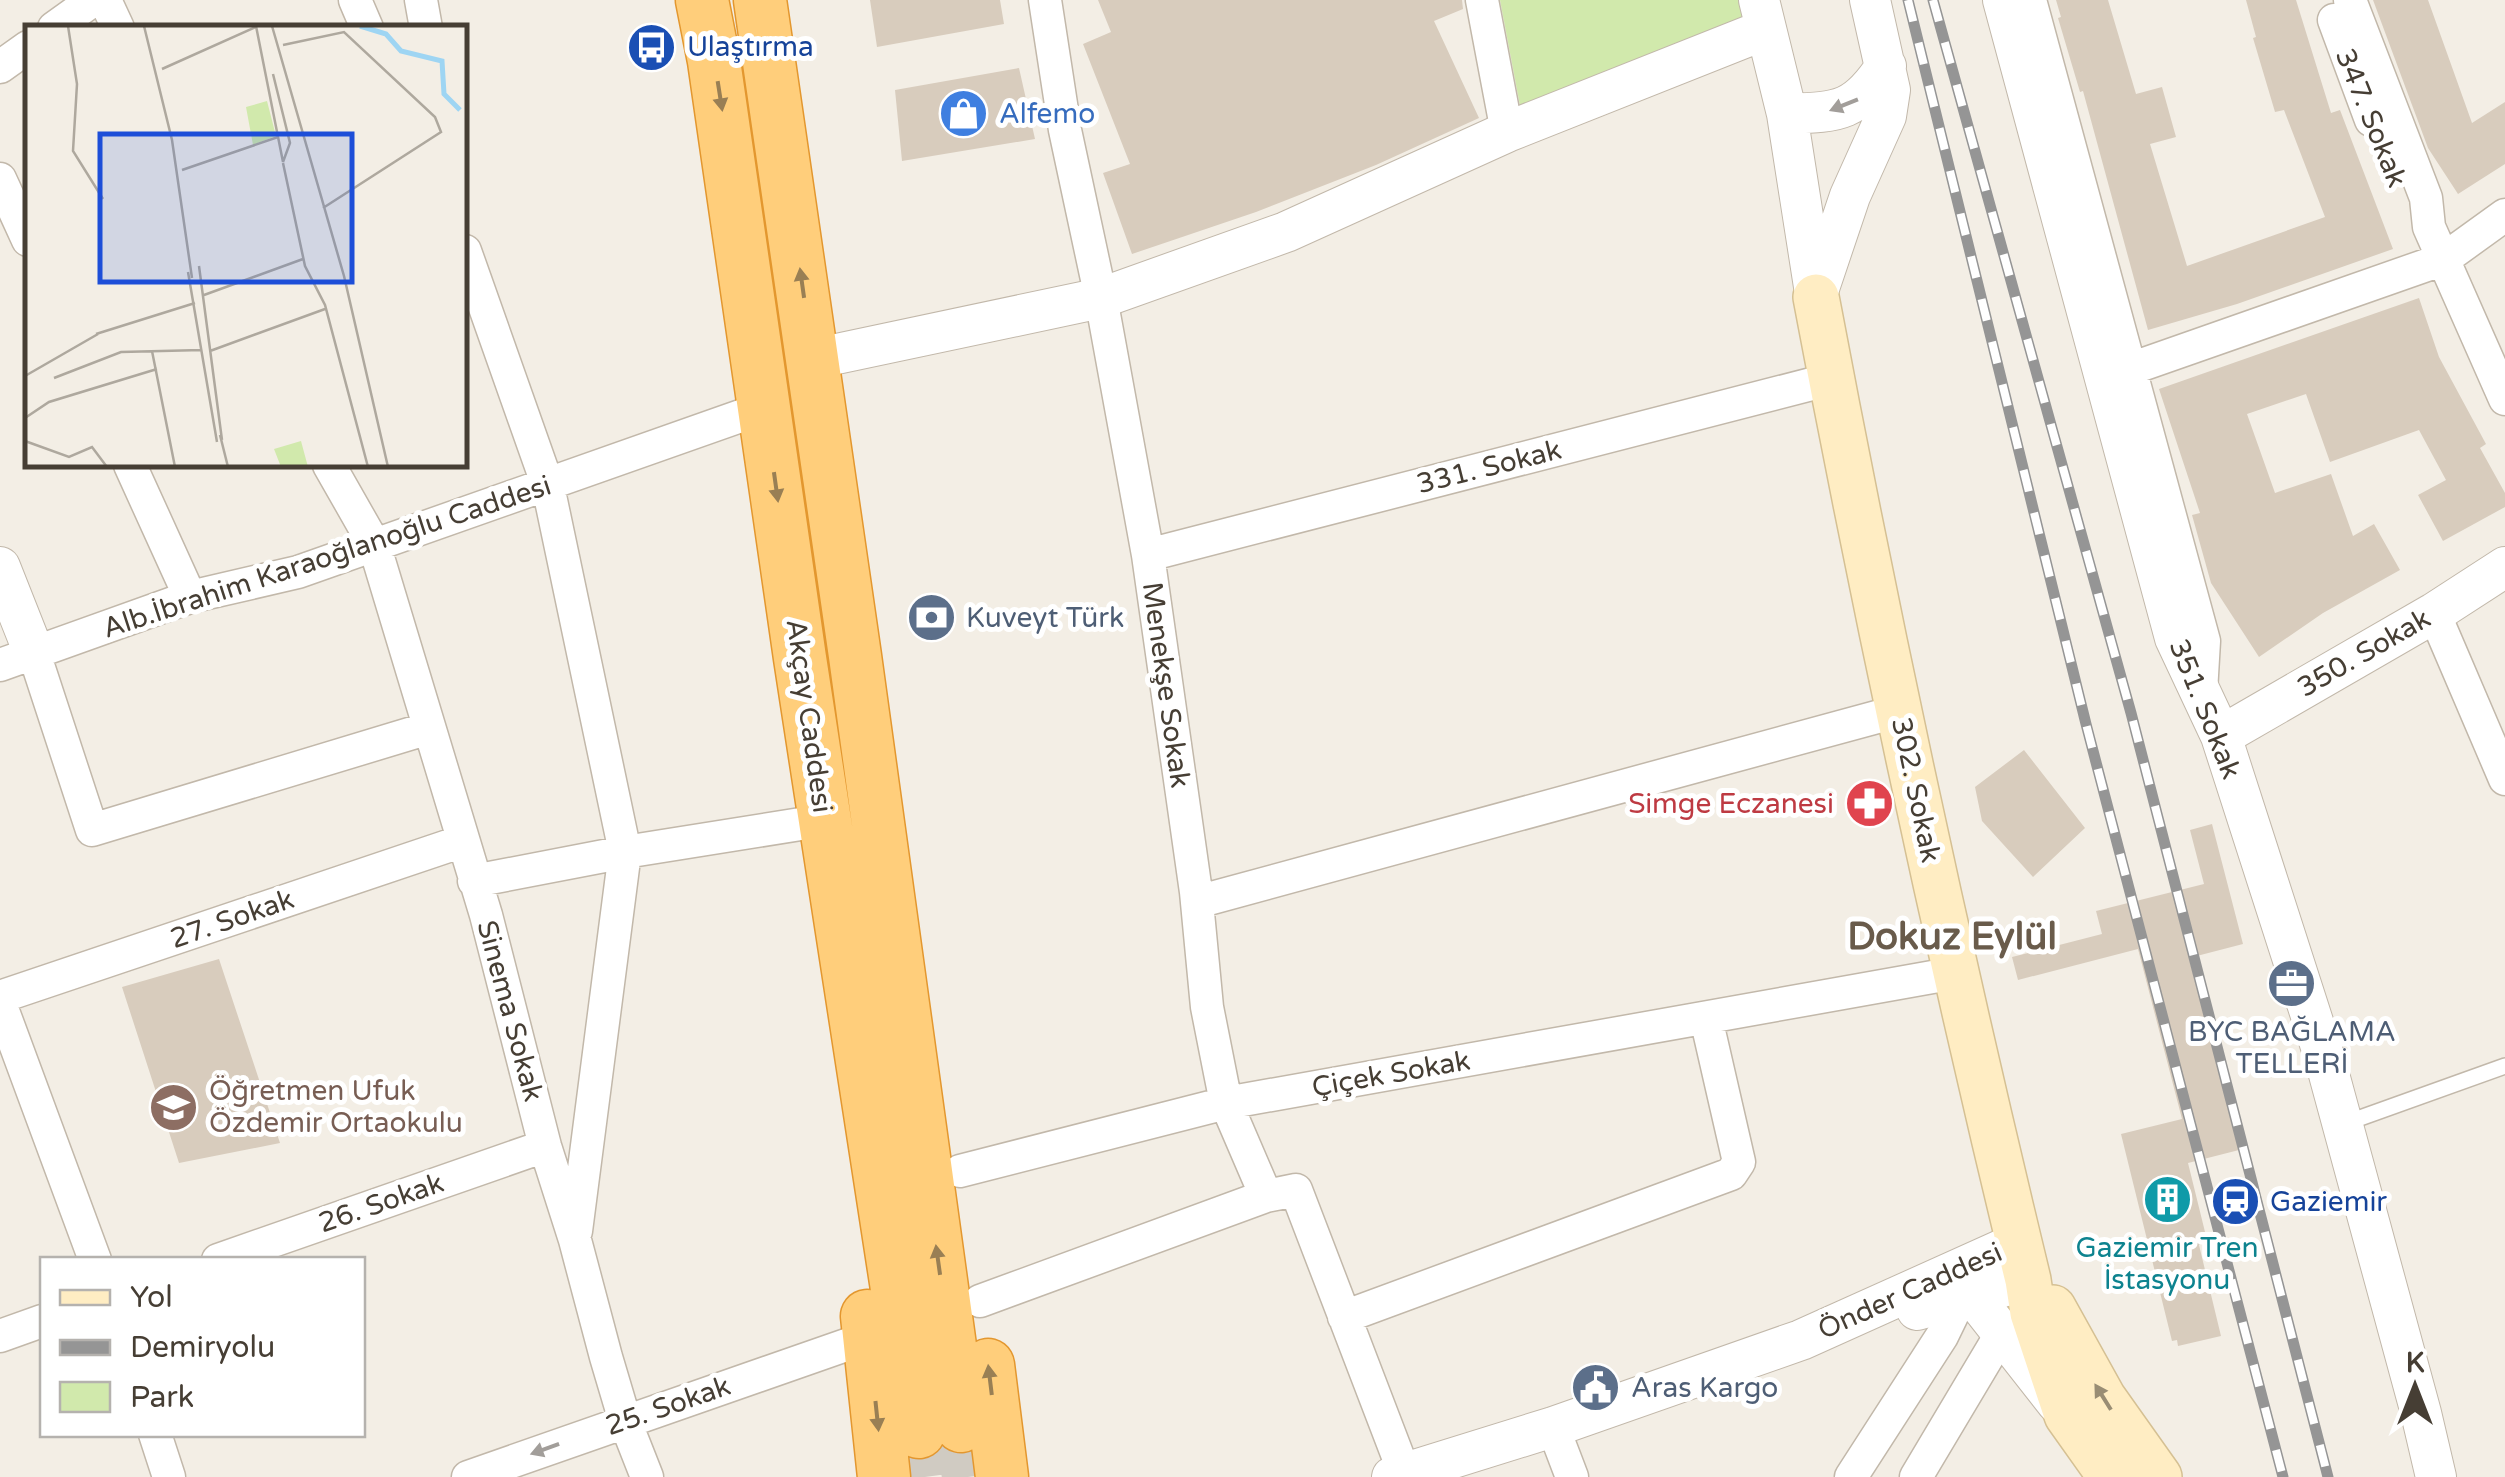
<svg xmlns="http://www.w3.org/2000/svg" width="2505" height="1477" font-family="'Varela Round',sans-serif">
<rect width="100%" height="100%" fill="#f3eee5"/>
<path fill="#d1e9ac" d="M1500 0H1740L1745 21 1521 111Z"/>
<path fill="#d8ccbd" d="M870 0H1000L1004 24 877 47Z
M1098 0H1462L1463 9 1434 21 1479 118 1376 165 1256 212 1132 254 1103 173 1130 164 1083 44 1111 32Z
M2056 0H2108L2136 94 2162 87 2176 137 2150 144 2187 266 2325 217 2284 110 2275 112 2253 38 2256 37 2246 0H2296L2331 113 2340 110 2393 249 2237 304 2148 330 2083 91 2080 92 2058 18 2061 17Z
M2373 0H2428L2472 123 2505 102V164L2458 194 2428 148Z
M1019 68 1035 139 902 161 895 90Z
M2419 298 2439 357 2486 444 2480 448 2505 493V507L2443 541 2418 495 2446 480 2419 430 2330 462 2306 394 2247 414 2275 493 2331 474 2353 536 2374 524 2400 570 2323 613 2259 657 2211 583 2192 515 2200 513 2159 389Z
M2024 750 2085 828 2033 877 1982 821 1975 787Z
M2212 824 2243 944 2189 958 2239 1150 2188 1163 2206 1236 2199 1245 2221 1336 2178 1346 2177 1340 2172 1341 2121 1134 2182 1119 2138 949 2018 980 2012 957 2102 934 2096 911 2204 884 2190 830Z
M219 959 280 1143 179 1163 122 987Z"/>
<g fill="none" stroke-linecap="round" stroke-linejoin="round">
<path stroke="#d0cbc2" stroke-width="52" stroke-dasharray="52 26" stroke-linecap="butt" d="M961 1426 968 1477
M919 1432 925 1477"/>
<defs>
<path id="service" d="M2346 1123 2505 1066"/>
<path id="minor" d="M105 0 118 28
M355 0 367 28
M421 0 426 28
M1482 0 1507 132
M2030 0 2204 641 2201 692
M2350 0 2426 198 2429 227 2505 399
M2334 20 2371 120
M54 28 93 0
M0 67 28 47
M0 179 28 240
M465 251 548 486 625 852 807 823
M2110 376 2444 259 2505 215
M130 465 190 597
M329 465 374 544 486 915 545 1146 575 1240 606 1357 625 1421 647 1477
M1148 555 1831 379
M2434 613 2505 779
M34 653 92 830 429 728
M0 665 190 597 298 572 766 407
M474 881 625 852 576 1231
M1197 902 1899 711
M0 997 463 841
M0 1003 95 1260
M960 1171 1226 1103 1207 1007 1196 892 1148 555 1101 298 1065 130 1045 0
M1266 1196 1296 1190 1404 1472
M218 1260 545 1146
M980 1301 1266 1196 1226 1103 1955 973
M1344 1317 1731 1174 1739 1162 1706 1018
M0 1336 42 1321
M1553 1427 1572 1477
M155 1434 169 1477
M468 1477 869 1337
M1851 1477 1942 1336 1960 1299
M1916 1477 2003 1331"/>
<path id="tertiary" d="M1759 0 1787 114 1815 293
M2003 0 2175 638 2221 736 2324 1056 2421 1413 2436 1477
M1787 114C1839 112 1856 112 1886 66
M1816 297 1850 196 1886 116 1890 90 1870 0
M813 359 1101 298 1286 232 1507 132 1764 30
M0 567 34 653
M2221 736 2434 613 2505 567
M1973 1296 2057 1403
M1917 1310 2028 1280
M1392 1477 1553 1427 1801 1340 2019 1242"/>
<path id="secondary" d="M1816 297C1878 627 1949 954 2028 1280L2033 1313 2067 1415 2111 1477
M2053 1308 2103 1398 2159 1477"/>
<path id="trunk" d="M702 0 714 61 800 658 919 1432
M760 0 855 656 961 1426
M867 1316 884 1477
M988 1365 1002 1477"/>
</defs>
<use href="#service" stroke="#c2b8aa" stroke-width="18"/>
<use href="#minor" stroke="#c2b8aa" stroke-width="35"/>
<use href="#tertiary" stroke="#c2b8aa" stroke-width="42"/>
<use href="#secondary" stroke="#d5c093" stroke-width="48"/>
<use href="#trunk" stroke="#e3972f" stroke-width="55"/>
<use href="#service" stroke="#fff" stroke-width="15"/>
<use href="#minor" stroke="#fff" stroke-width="32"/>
<use href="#tertiary" stroke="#fff" stroke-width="40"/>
<use href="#secondary" stroke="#ffedc3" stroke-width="45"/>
<use href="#trunk" stroke="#ffce7b" stroke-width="52"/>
<defs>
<path id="rail" d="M1908 0 2086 724 2283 1477
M1933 0 2131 713 2328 1477"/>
</defs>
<use href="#rail" stroke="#959595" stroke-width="11"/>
<use href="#rail" stroke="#fff" stroke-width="8" stroke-dasharray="22" stroke-linecap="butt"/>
</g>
<defs><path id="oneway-solid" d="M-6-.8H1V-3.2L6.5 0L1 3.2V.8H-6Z" transform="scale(2.5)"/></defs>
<g fill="#997f54">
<use href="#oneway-solid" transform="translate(720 96) rotate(81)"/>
<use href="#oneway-solid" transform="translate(802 283) rotate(-98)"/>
<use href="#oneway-solid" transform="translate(776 487) rotate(82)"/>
<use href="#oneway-solid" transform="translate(938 1260) rotate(-98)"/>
<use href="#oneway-solid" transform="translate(990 1380) rotate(-97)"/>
<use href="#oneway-solid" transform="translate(877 1416) rotate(84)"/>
</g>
<g fill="#a29e9a">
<use href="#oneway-solid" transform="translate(1844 105) rotate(158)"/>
<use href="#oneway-solid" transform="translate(545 1449) rotate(160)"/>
</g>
<use fill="#998d74" href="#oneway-solid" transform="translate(2103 1397) rotate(-122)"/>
<defs>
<symbol id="bus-disc" viewBox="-11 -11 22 22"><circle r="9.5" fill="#1a4fb4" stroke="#fff"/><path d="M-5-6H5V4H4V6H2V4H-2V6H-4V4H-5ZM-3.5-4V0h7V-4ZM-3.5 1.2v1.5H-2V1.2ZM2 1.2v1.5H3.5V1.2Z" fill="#fff"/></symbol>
<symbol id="shop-disc" viewBox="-11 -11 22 22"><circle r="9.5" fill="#3f7fe0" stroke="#fff"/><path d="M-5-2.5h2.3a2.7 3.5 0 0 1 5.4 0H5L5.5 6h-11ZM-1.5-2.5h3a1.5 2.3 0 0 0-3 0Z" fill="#fff"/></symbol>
<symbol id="bank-disc" viewBox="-11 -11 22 22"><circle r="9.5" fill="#5c6f8a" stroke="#fff"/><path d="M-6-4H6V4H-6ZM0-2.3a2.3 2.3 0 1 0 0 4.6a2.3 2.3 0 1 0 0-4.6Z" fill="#fff"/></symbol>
<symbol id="pharmacy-disc" viewBox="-11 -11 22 22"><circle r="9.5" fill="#e0444e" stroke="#fff"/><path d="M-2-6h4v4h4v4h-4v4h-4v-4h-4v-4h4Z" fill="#fff"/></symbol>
<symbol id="office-disc" viewBox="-11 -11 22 22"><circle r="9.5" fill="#5c6f8a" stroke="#fff"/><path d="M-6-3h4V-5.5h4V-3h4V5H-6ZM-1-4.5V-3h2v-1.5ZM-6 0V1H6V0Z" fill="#fff"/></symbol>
<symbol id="school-disc" viewBox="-11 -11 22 22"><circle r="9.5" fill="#8d6e63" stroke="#fff"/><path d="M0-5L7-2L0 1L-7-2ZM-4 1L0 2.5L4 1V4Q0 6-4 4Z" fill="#fff"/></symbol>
<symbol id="building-disc" viewBox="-11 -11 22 22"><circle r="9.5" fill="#0f9aa8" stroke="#fff"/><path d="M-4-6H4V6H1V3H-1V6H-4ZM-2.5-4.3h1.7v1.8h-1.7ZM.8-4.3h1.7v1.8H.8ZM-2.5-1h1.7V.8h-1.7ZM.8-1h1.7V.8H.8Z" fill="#fff"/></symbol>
<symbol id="station-disc" viewBox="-11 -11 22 22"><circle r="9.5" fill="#1a4fb4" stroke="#fff"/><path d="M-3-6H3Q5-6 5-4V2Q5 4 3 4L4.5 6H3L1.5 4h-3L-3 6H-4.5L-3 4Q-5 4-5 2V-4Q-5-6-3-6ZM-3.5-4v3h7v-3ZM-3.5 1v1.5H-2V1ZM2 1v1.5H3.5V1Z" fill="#fff"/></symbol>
<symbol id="civic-disc" viewBox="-11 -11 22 22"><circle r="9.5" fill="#5c6f8a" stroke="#fff"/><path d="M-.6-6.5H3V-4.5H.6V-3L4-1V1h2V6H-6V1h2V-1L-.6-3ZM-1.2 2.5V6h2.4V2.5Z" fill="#fff"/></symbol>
</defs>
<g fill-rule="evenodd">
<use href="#bus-disc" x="624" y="20" width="55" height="55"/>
<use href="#shop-disc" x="936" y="86" width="55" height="55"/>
<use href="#bank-disc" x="904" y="590" width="55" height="55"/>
<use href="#pharmacy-disc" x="1842" y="776" width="55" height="55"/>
<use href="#office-disc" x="2264" y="956" width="55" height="55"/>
<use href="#school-disc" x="146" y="1080" width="55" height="55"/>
<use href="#building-disc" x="2140" y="1172" width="55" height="55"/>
<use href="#station-disc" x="2208" y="1174" width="55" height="55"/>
<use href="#civic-disc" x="1568" y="1360" width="55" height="55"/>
</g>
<g text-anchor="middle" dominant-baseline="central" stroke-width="10" stroke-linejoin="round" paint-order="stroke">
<g font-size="28" fill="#164399" stroke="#fff" text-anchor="start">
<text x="687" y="47">Ulaştırma</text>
<text x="2270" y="1202">Gaziemir</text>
</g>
<g font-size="28" fill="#366cbe" stroke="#fff" text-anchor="start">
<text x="999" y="114">Alfemo</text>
</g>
<g font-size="28" fill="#463e34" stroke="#fff">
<text transform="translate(2371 118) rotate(68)">347. Sokak</text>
<text transform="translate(1489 467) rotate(-14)">331. Sokak</text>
<text transform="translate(327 557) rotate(-18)">Alb.İbrahim Karaoğlanoğlu Caddesi</text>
<text transform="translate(2364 653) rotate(-30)">350. Sokak</text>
<text transform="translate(1166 685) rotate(82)">Menekşe Sokak</text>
<text transform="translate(2205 709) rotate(68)">351. Sokak</text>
<text transform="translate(809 716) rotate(82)">Akçay Caddesi</text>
<text transform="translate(1916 790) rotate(78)">302. Sokak</text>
<text transform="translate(232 919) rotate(-19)">27. Sokak</text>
<text transform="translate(510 1011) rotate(75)">Sinema Sokak</text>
<text transform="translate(1391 1074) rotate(-10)">Çiçek Sokak</text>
<text transform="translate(381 1203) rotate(-19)">26. Sokak</text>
<text transform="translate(1910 1291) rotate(-24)">Önder Caddesi</text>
<text transform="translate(668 1406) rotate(-19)">25. Sokak</text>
</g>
<g font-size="28" fill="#4e5e75" stroke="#fff" text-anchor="start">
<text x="966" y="618">Kuveyt Türk</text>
<text x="2292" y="1032" text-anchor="middle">BYC BAĞLAMA<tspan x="2292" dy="32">TELLERİ</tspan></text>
<text x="1631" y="1388">Aras Kargo</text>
</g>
<g font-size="28" fill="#be3a42" stroke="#fff" text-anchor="end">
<text x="1834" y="804">Simge Eczanesi</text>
</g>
<g font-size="28" fill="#785e54" stroke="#fff" text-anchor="start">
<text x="209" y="1091">Öğretmen Ufuk<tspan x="209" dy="32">Özdemir Ortaokulu</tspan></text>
</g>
<g font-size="28" fill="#0d838f" stroke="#fff">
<text x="2167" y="1248">Gaziemir Tren<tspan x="2167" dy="32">İstasyonu</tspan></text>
</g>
<g font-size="38" font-weight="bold" fill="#695b4b" stroke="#fff">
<text x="1952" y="937">Dokuz Eylül</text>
</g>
</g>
<g transform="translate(25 25)">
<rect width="442" height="442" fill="#f3eee5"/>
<path d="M242 76 251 111 228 120 221 82ZM276 416 283 442H256L249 424Z" fill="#d1e9ac"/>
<path fill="none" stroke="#9ed5f3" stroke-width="5" d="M335 1 361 9 376 26 417 36 419 69 435 85"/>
<path fill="none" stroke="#aea89e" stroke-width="2.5" d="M43 1 52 59 48 126 78 174M119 1 147 115 167 253M231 1 258 137M247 1 319 251 363 442M258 20 319 7 410 92 416 107 298 183M137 44 231 2M248 49 265 118 258 137M258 138 280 241 300 280 343 442M157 145 253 112M174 241 197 415M163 247 192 417M179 270 278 234M71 309 170 278M127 326 150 442M185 326 300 284M0 351 73 309M29 353 96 327 177 325M0 393 24 377 132 344M195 410 203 442M0 416 44 432 67 422 82 442"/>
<path fill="#1d4ed8" fill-opacity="0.15" stroke="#1d4ed8" stroke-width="5" d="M75 109H327V257H75Z"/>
<rect width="442" height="442" fill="none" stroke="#463e34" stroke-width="5"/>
</g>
<rect x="40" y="1257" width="325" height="180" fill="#ffffff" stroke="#b5b2ae" stroke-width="2.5"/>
<rect x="60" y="1290" width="50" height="15" fill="#ffedc3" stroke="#b5b2ae" stroke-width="2.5"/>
<text x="130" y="1307" font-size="30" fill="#463e34">Yol</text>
<rect x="60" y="1340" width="50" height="15" fill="#959595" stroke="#b5b2ae" stroke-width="2.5"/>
<text x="130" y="1357" font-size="30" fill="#463e34">Demiryolu</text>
<rect x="60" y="1382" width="50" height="30" fill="#d1e9ac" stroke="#b5b2ae" stroke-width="2.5"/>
<text x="130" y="1407" font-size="30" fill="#463e34">Park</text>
<g transform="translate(2415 1387)" stroke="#ffffff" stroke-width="8" paint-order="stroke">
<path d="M0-8L18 38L0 25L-18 38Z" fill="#463e34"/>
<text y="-15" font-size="28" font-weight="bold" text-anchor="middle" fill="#463e34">K</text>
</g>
</svg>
